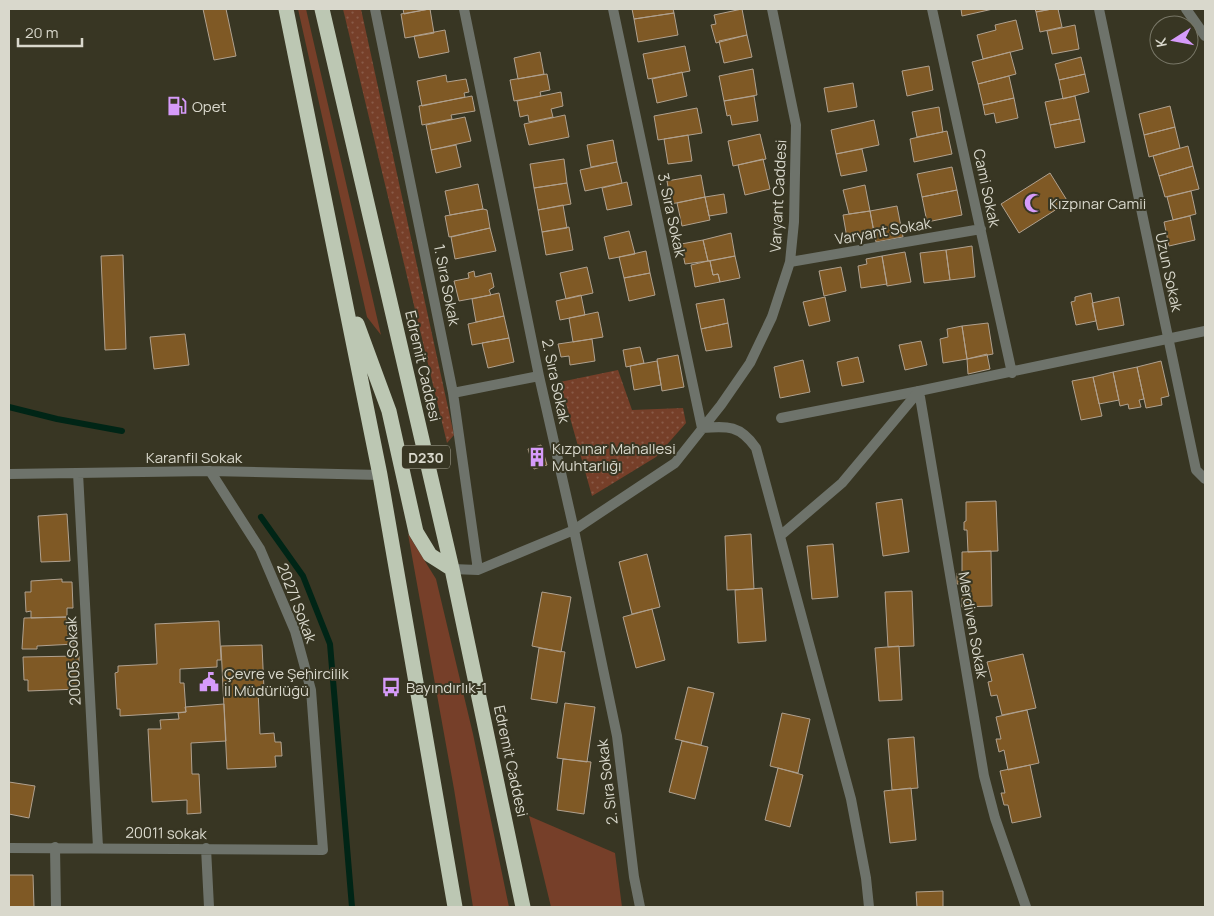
<svg xmlns="http://www.w3.org/2000/svg" width="1214" height="916" font-family="Manrope,sans-serif">
<defs>
<pattern id="park-dots" width="8" height="8" patternUnits="userSpaceOnUse" patternTransform="scale(1.25)"><rect width="8" height="8" fill="#763f29"/><path d="M2 2h.1M6 6h.1" fill="none" stroke="#895a47" stroke-width="1.8" stroke-linecap="round"/></pattern>
</defs>
<rect width="100%" height="100%" fill="#383623"/>
<path fill="#763f29" d="M298 9H306L381 335 367 317Z
M408 534 436 579 473 734 509 907H473L454 789Z
M529 816 615 853 622 907H551Z"/>
<path fill="url(#park-dots)" d="M343 9H361L454 435 447 443Z
M618 370 632 410 683 408 686 423 656 457 592 496 560 382Z"/>
<g fill="none" stroke-linecap="round" stroke-linejoin="round">
<path stroke="#002516" stroke-width="6" d="M9 407 57 419 122 431
M261 517 303 576 330 644 352 907"/>
</g>
<path fill="#7f5925" stroke="#b0a18f" d="M203 9H226L236 56 214 60Z
M403 9H429L404 14Z
M430 9 434 33 405 38 401 14Z
M632 9H673L674 13 634 19Z
M742 9 747 35 716 43 711 25 716 24 714 15Z
M961 9H993L962 16Z
M1035 9H1052L1036 12Z
M1052 9H1058L1062 27 1040 32 1036 12Z
M674 13 678 35 638 42 634 19Z
M1016 20 1023 49 983 59 977 35 996 30 995 25Z
M1075 25 1079 49 1052 54 1047 31Z
M445 30 449 52 419 58 414 36Z
M747 35 752 57 724 63 719 41Z
M685 46 690 71 648 79 643 54Z
M540 52 544 74 518 79 514 58Z
M1010 52 1016 74 978 84 972 62Z
M1081 57 1085 74 1059 80 1055 64Z
M929 66 933 90 907 96 902 71Z
M753 69 757 95 724 101 719 76Z
M682 72 687 96 657 103 652 79Z
M547 74 550 90 540 92 541 96 514 101 510 80Z
M1085 74 1089 92 1063 99 1059 80Z
M446 75 447 82 466 79 469 92 464 93 465 97 422 106 417 81Z
M1009 76 1014 98 983 105 978 84Z
M853 83 857 107 828 112 824 88Z
M561 92 563 106 551 109 553 117 529 122 528 115 520 117 517 101Z
M472 96 475 111 451 115 452 119 422 125 419 106Z
M754 96 758 121 732 125 730 115 727 116 724 101Z
M1075 96 1080 119 1050 125 1045 102Z
M1014 98 1018 118 996 123 994 113 985 115 983 105Z
M1170 106 1175 127 1144 135 1139 114Z
M939 107 943 132 917 137 912 112Z
M697 108 702 133 658 140 654 116Z
M565 115 569 137 529 145 524 124Z
M465 117 471 141 431 150 426 125Z
M1080 119 1085 142 1055 148 1050 125Z
M874 120 879 145 836 154 831 130Z
M1175 127 1180 148 1149 157 1144 135Z
M947 131 952 154 914 162 910 139Z
M760 134 766 159 733 166 728 141Z
M688 135 692 161 668 164 664 139Z
M613 140 617 162 591 167 587 145Z
M456 145 461 167 436 173 431 150Z
M1188 146 1193 166 1159 176 1153 156Z
M862 149 867 171 841 176 836 154Z
M564 159 567 183 534 188 530 164Z
M763 159 770 189 745 195 738 165Z
M617 162 622 183 585 191 580 170Z
M1193 166 1199 189 1165 197 1159 176Z
M952 167 957 190 922 197 917 174Z
M1050 173 1068 202 1019 233 1001 204Z
M701 175 705 197 671 204 667 181Z
M627 182 632 205 607 210 602 188Z
M567 183 571 204 538 210 534 188Z
M478 184 483 209 450 215 445 191Z
M865 185 870 211 849 214 843 190Z
M957 190 962 215 927 222 922 197Z
M1191 191 1196 214 1173 220 1167 197Z
M724 194 727 213 709 216 705 197Z
M705 197 710 220 682 226 677 203Z
M563 205 567 228 542 232 538 210Z
M897 206 903 237 876 242 870 211Z
M483 209 487 210 490 228 449 237 445 216Z
M870 211 874 233 847 238 843 215Z
M1190 216 1195 240 1169 246 1164 222Z
M569 227 573 250 546 255 542 232Z
M490 228 496 251 455 259 451 237Z
M629 231 635 254 609 259 604 237Z
M731 233 735 256 708 261 703 240Z
M703 240 708 261 685 264 681 244Z
M972 246 975 277 950 280 946 250Z
M946 250 950 280 924 283 920 253Z
M646 251 650 273 624 278 619 257Z
M905 252 911 282 887 286 882 256Z
M123 255 126 349 105 350 101 256Z
M735 256 740 278 720 282 718 274 713 275 710 261Z
M882 256 887 284 861 288 858 266 867 264 866 259Z
M708 261H710L713 275 718 274 720 282 695 287 691 265Z
M587 267 593 293 566 299 560 273Z
M841 267 846 291 824 296 819 271Z
M474 271 475 277 491 273 494 287 489 290 491 295 459 301 454 281 469 278 468 273Z
M650 273 655 295 629 301 624 278Z
M499 293 504 316 476 322 472 299Z
M1091 293 1096 321 1076 325 1071 302 1075 301V297Z
M581 295 585 315 560 320 556 301Z
M825 297 830 321 809 326 803 302Z
M1119 297 1124 325 1098 330 1092 303Z
M724 299 728 323 701 329 696 304Z
M598 312 603 337 573 342 569 318Z
M504 316 509 338 472 345 468 324Z
M728 323 732 347 706 351 701 329Z
M988 323 993 354 967 359 962 326Z
M962 326 967 359 943 363 940 339 948 337 947 329Z
M185 334 189 365 154 369 150 337Z
M509 338 514 362 488 368 482 343Z
M592 339 595 361 570 365 569 356 561 357 558 344Z
M921 341 927 365 905 370 899 345Z
M640 347 644 363 626 367 623 350Z
M987 354 990 369 968 374 967 359Z
M678 355 684 387 662 391 657 359Z
M858 357 864 382 842 386 837 362Z
M803 360 810 392 780 398 774 367Z
M657 361 661 385 634 390 630 366Z
M1161 361 1169 396 1161 398 1162 405 1146 408 1137 367Z
M1137 367 1144 399 1139 400 1141 407 1129 409 1128 404 1120 406 1113 372Z
M1113 372 1119 400 1099 404 1093 377Z
M1093 377 1102 416 1081 420 1072 381Z
M541 445 547 465 534 469 528 449Z
M902 499 909 552 883 556 876 503Z
M996 501 998 551 968 552 967 530H964V522L966 521V502Z
M67 514 70 561 41 562 38 516Z
M751 534 754 589 727 590 725 536Z
M833 544 838 597 812 599 807 546Z
M991 551 992 606 962 607V584H957V573H962V552Z
M647 554 660 607 632 614 619 562Z
M62 579V582H72L73 608H67V617L31 618V611L26 612 25 592H31V581Z
M762 588 766 641 738 643 735 590Z
M912 591 914 646 888 647 885 592Z
M542 592 571 597 561 652 532 646Z
M652 609 665 660 636 668 623 617Z
M67 617V629H74L75 644 37 646V649H22L24 618Z
M219 621 221 660H217V667L180 669V683H184L186 712 120 716V709H117L115 673 118 672V666L157 664 155 624Z
M262 645 264 690H258L260 734 274 733 275 742H281L282 756H275L276 767 227 769 221 646Z
M899 646 902 700 879 701 875 648Z
M539 648 565 652 557 703 531 699Z
M1023 654 1036 708 1002 715 997 695 991 696 988 682 992 681 987 662Z
M79 656V689L28 691V680H24L23 657Z
M688 687 714 693 701 745 675 739Z
M565 703 595 707 587 762 557 758Z
M224 704 226 741 191 743 192 774H199L201 813 187 814V800L152 802 148 729H161L160 720 179 719 178 713 186 712 185 707Z
M1027 710 1039 763 1008 770 1004 750 999 752 996 739H1001L996 717Z
M782 713 810 719 798 773 770 766Z
M914 737 918 788 892 790 888 739Z
M682 741 708 747 695 799 669 792Z
M563 759 591 762 584 814 557 810Z
M1030 765 1041 817 1012 823 1008 805H1004L1001 793H1005L1000 771Z
M778 768 803 775 790 827 765 820Z
M9 782 35 786 29 818 9 814Z
M911 788 916 840 890 843 884 791Z
M9 875H33L34 907H9Z
M943 891V907H917L916 892Z"/>
<g fill="none" stroke-linecap="round" stroke-linejoin="round">
<path stroke="#6e736b" stroke-width="10" d="M781 418 919 391"/>
<path stroke="#6e736b" stroke-width="10" d="M375 9 453 393 478 570
M464 9 539 376 574 530 617 736 634 877 640 907
M613 9 702 428C728 426 740 425 756 448L851 799 866 878 869 907
M932 9 1012 373
M1099 9 1196 470 1205 479
M1186 9 1205 36
M790 262 981 229
M919 391 984 776 995 818 1026 907
M453 393 539 376
M78 473 98 847
M9 474 210 471 380 475
M780 536 842 483 919 391 1205 331
M452 569 478 570 574 530 675 463 721 405 750 363 772 317 790 262 794 222 796 125 772 9
M55 847 56 907
M9 848 323 850 311 690 295 631 260 549 210 471
M206 848 209 907"/>
<path stroke="#bcc7b3" stroke-width="15" d="M286 9 380 475 455 907
M322 9 452 569 523 907
M357 324 389 411 416 532 430 555 452 569"/>
</g>
<defs>
<symbol id="fuel-bare" viewBox="-9 -9 18 18"><path d="M-5.5-6h7V0h2V4h1.3V-2.5L3-4.5l.8-.8L6-3V5H2.5V1h-1V6h-7ZM-4.2-4.7v3.2H.2V-4.7Z" fill="#d69bfa" stroke="#383623" stroke-width="2.5" paint-order="stroke"/></symbol>
<symbol id="mosque-bare" viewBox="-9 -9 18 18"><path d="M3.5-4.9A6 6 0 1 0 3.5 4.9A5 5 0 1 1 3.5-4.9Z" fill="#d69bfa" stroke="#383623" stroke-width="2.5" paint-order="stroke"/></symbol>
<symbol id="building-bare" viewBox="-9 -9 18 18"><path d="M-4-6H4V6H1V3H-1V6H-4ZM-2.5-4.3h1.7v1.8h-1.7ZM.8-4.3h1.7v1.8H.8ZM-2.5-1h1.7V.8h-1.7ZM.8-1h1.7V.8H.8Z" fill="#d69bfa" stroke="#383623" stroke-width="2.5" paint-order="stroke"/></symbol>
<symbol id="civic-bare" viewBox="-9 -9 18 18"><path d="M-.6-6.5H3V-4.5H.6V-3L4-1V1h2V6H-6V1h2V-1L-.6-3ZM-1.2 2.5V6h2.4V2.5Z" fill="#d69bfa" stroke="#383623" stroke-width="2.5" paint-order="stroke"/></symbol>
<symbol id="bus-bare" viewBox="-9 -9 18 18"><path d="M-5-6H5V4H4V6H2V4H-2V6H-4V4H-5ZM-3.5-4V0h7V-4ZM-3.5 1.2v1.5H-2V1.2ZM2 1.2v1.5H3.5V1.2Z" fill="#d69bfa" stroke="#383623" stroke-width="2.5" paint-order="stroke"/></symbol>
</defs>
<g fill-rule="evenodd">
<use href="#fuel-bare" x="163" y="92" width="28" height="28"/>
<use href="#mosque-bare" x="1020" y="189" width="28" height="28"/>
<use href="#building-bare" x="523" y="443" width="28" height="28"/>
<use href="#civic-bare" x="195" y="668" width="28" height="28"/>
<use href="#bus-bare" x="377" y="673" width="28" height="28"/>
</g>
<g text-anchor="middle" dominant-baseline="central" stroke-width="4" stroke-linejoin="round" paint-order="stroke">
<rect fill="#383623" stroke="#a9a799" stroke-width="1" x="402" y="445.5" width="48" height="23" rx="4"/>
<g font-size="14" font-weight="bold" fill="#d9d8cc">
<text x="426" y="457">D230</text>
</g>
<g font-size="15" fill="#d9d8cc" stroke="#383623" text-anchor="start">
<text x="192" y="106">Opet</text>
<text x="1049" y="203">Kızpınar Camii</text>
<text x="552" y="448">Kızpınar Mahallesi<tspan x="552" dy="17">Muhtarlığı</tspan></text>
<text x="224" y="673">Çevre ve Şehircilik<tspan x="224" dy="17">İl Müdürlüğü</tspan></text>
<text x="406" y="687">Bayındırlık-1</text>
</g>
<g font-size="15" fill="#d9d8cc" stroke="#383623">
<text transform="translate(987 188) rotate(78)">Cami Sokak</text>
<text transform="translate(778 196) rotate(-87)">Varyant Caddesi</text>
<text transform="translate(672 215) rotate(78)">3. Sıra Sokak</text>
<text transform="translate(883 231) rotate(-10)">Varyant Sokak</text>
<text transform="translate(1169 272) rotate(78)">Uzun Sokak</text>
<text transform="translate(447 285) rotate(79)">1. Sıra Sokak</text>
<text transform="translate(423 366) rotate(77)">Edremit Caddesi</text>
<text transform="translate(556 381) rotate(78)">2. Sıra Sokak</text>
<text x="194" y="457">Karanfil Sokak</text>
<text transform="translate(297 603) rotate(69)">20271 Sokak</text>
<text transform="translate(973 625) rotate(80)">Merdiven Sokak</text>
<text transform="translate(73 661) rotate(-93)">20005 Sokak</text>
<text transform="translate(511 761) rotate(78)">Edremit Caddesi</text>
<text transform="translate(607 782) rotate(-97)">2. Sıra Sokak</text>
<text transform="translate(166 833) rotate(1)">20011 sokak</text>
</g>
</g>
<rect width="1214" height="916" fill="none" stroke="#d9d8cc" stroke-width="20"/>
<g transform="translate(1174 40) rotate(259)"><circle r="24" fill="#383623" stroke="#787767"/>
<path d="M0-4L9 19L0 12L-9 19Z" fill="#d69bfa"/>
<text y="-8" font-size="14" font-weight="bold" text-anchor="middle" fill="#d9d8cc">K</text>
</g>
<path d="M18 38v8h64v-8" fill="none" stroke="#d9d8cc" stroke-width="2.5"/>
<text x="25" y="38" font-size="15" fill="#d9d8cc" stroke="#383623" stroke-width="4" paint-order="stroke">20 m</text>
</svg>
